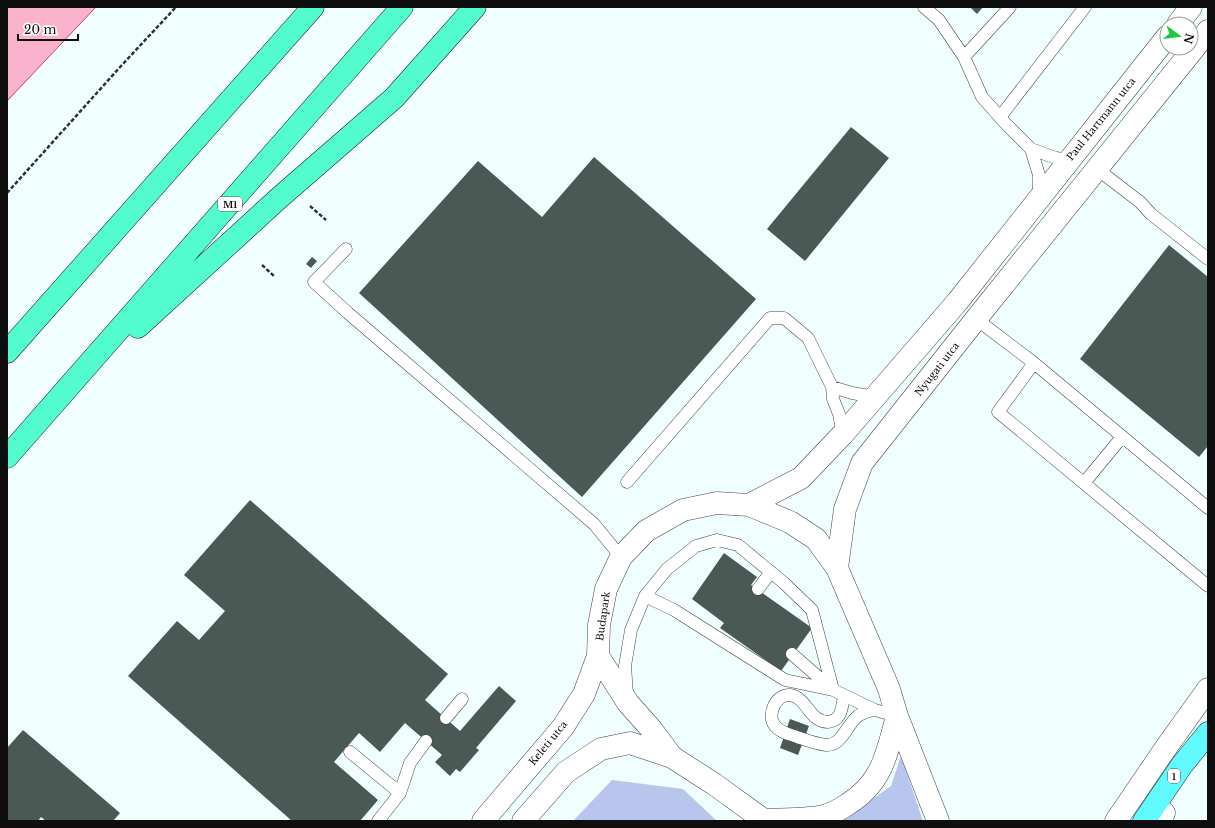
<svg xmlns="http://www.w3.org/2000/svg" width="1215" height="828" font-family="'Libre Baskerville',serif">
<rect width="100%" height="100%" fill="#f1feff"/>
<path fill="#b8c5ec" d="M901 756 923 821H834L857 810 891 786Z
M612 780 683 789 717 821H573Z"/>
<path fill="#fab3cc" stroke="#d53569" d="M7 7H96L7 101Z"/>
<path fill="#4b5954" d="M970 7H983L977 14Z
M851 127 889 158 805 261 767 229Z
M594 157 756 299 582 497 359 293 478 161 542 217Z
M1169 245 1208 277V446L1199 457 1080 359Z
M312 257 317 261 311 268 306 264Z
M250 500 448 674 425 700 460 731 499 686 516 701 476 748 479 750 460 772 456 769 450 776 435 762 442 755 405 723 380 752 359 733 334 762 378 800 360 821H292L128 676 177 621 199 640 225 611 184 575Z
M724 553 757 577 751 585 812 628 781 671 720 628 724 623 692 599Z
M790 719 809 726 798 755 780 748Z
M23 730 120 813 113 821H46L41 817 38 821H7V748Z"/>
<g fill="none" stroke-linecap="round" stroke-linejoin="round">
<defs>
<path id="lane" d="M924 7 939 20 964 57 982 97 1006 124 1031 149 1056 158 1068 160
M964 57 1010 7
M1000 117 1085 7
M1031 149 1039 175V196
M1097 169 1140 202 1151 214 1208 259
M346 249 314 282 348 313 594 524 621 557
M976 319 1034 363 1208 508
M1034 363 998 412 1208 586
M832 387 852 393 875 397
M627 482 770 318H784L808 338 832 387 833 399 839 414 843 434
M1084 483 1122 437
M758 589 771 572
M792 654 833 690 875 710 897 716
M627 694 625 666 631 630 645 596 667 569 696 546 717 540 738 545 784 583 812 610 833 690 785 680 674 610 645 596
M844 696C842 706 842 721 828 722 809 722 807 697 790 695 776 694 766 715 775 726 781 733 789 734 797 737 806 740 816 744 826 745 842 746 847 724 858 716 863 712 868 711 875 710
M446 718 462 699
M350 752 400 793
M378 821 400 793 410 763 426 741"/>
<path id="street" d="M1178 24 1191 7
M749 505 801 478 843 434 958 301 1167 37
M837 568 845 509 862 463 976 319 1208 31
M598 656 628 703 652 730 672 757 714 784 765 821
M763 820C780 819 808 820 824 816 833 813 841 809 848 804 883 782 887 753 897 716
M483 821 563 727 584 694 598 656 599 625 606 589 621 557 646 531 683 510 717 503 749 505 790 522 816 539 837 568 889 689 897 716 938 821
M523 821 566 772 601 749 630 743 672 757
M1116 821 1165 749 1208 689
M1161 821 1164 813"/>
<path id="primary" d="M1144 821 1182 765 1208 733"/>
<path id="highway" d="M138 327 279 198 394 98 475 7
M7 352 313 7
M7 457 402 7"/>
</defs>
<use href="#lane" stroke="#424242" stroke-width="13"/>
<use href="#street" stroke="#424242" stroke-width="23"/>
<use href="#primary" stroke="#202020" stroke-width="23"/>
<use href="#highway" stroke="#202020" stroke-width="23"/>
<path stroke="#313131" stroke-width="2.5" stroke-dasharray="4 2" stroke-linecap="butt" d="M7 193 121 66 176 7
M310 206 326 220
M262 265 274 276"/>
<use href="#lane" stroke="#fff" stroke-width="12"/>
<use href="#street" stroke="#fff" stroke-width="22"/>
<use href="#primary" stroke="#61faff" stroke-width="22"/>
<use href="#highway" stroke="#53fccf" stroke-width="22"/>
</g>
<g text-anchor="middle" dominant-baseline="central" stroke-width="4" stroke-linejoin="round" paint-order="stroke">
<g fill="#fff" stroke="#575757" stroke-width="1">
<rect x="218" y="197" width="24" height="14" rx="3"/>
<rect x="1168" y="769" width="12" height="14" rx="3"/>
</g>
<g font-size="9" font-weight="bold" fill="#0f0f0f">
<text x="230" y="204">M1</text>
<text x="1174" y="776">1</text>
</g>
<g font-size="10" fill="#0f0f0f" stroke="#fff">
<text transform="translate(1101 119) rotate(-51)">Paul Hartmann utca</text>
<text transform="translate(937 369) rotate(-52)">Nyugati utca</text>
<text transform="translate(603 616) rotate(-82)">Budapark</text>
<text transform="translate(548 743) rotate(-51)">Keleti utca</text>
</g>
</g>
<rect width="1215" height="828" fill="none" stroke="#0f0f0f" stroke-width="16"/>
<g transform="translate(1179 36) rotate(105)"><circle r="19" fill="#ffffff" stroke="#9f9f9f"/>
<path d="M0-3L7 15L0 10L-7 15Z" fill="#1ec845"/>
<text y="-6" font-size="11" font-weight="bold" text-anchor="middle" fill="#0f0f0f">N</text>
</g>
<path d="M18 34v6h60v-6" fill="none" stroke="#0f0f0f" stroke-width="2"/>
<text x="24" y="34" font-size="12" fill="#0f0f0f" stroke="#ffffff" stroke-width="3" paint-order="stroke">20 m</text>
</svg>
